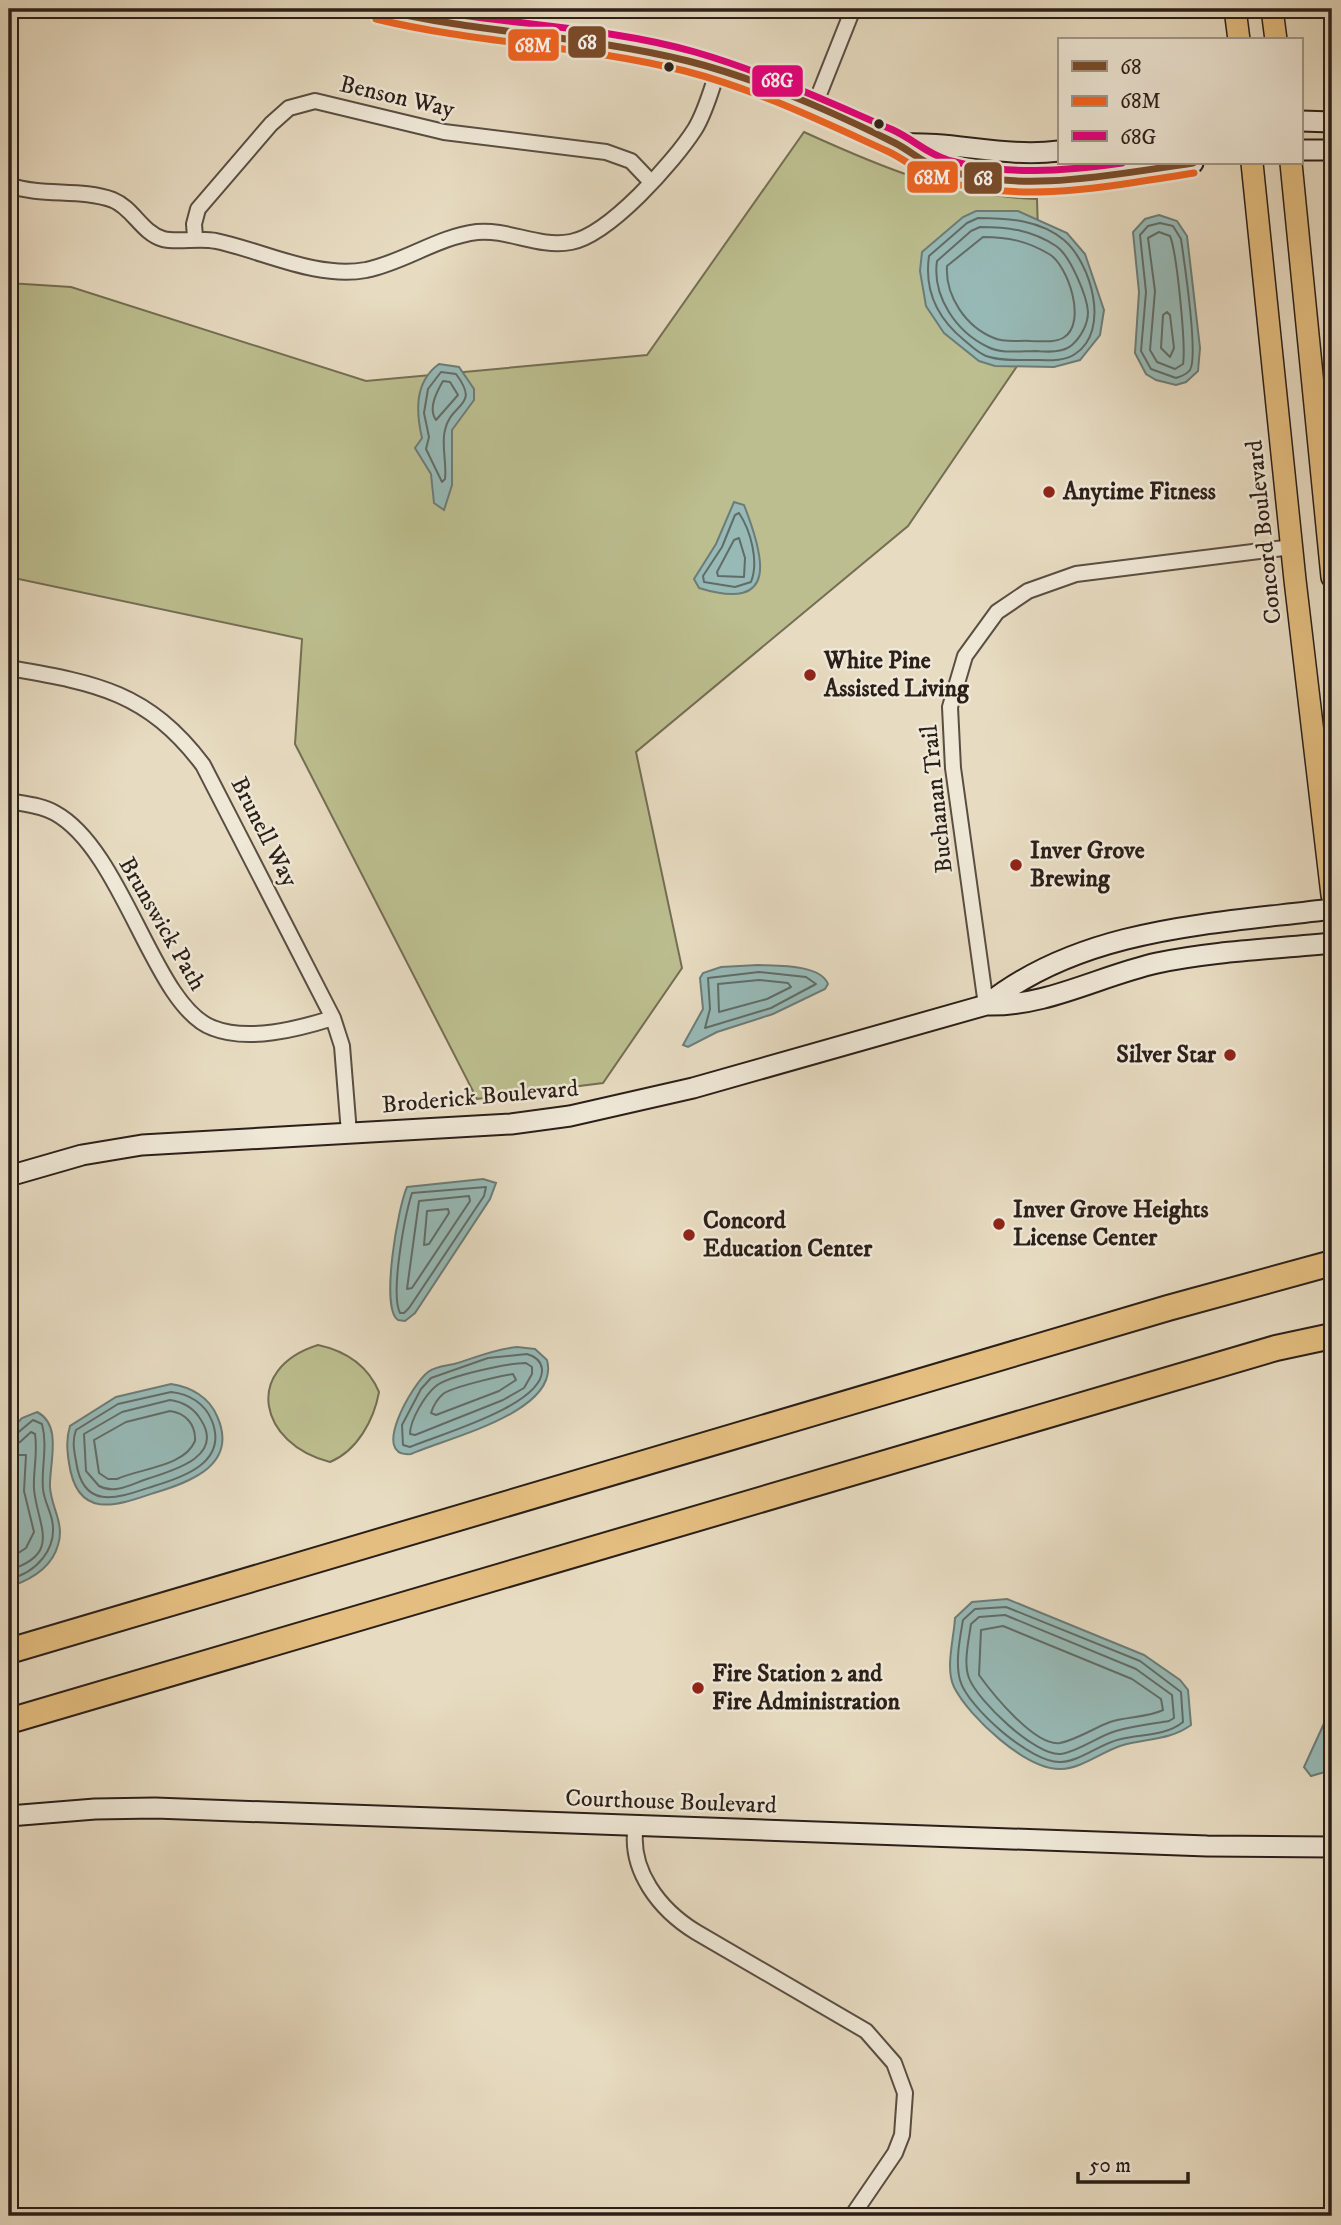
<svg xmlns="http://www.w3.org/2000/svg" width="1341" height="2225" font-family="'IM FELL DW Pica',serif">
<rect width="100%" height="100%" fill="#e7dbc1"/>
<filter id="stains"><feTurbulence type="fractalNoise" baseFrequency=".00286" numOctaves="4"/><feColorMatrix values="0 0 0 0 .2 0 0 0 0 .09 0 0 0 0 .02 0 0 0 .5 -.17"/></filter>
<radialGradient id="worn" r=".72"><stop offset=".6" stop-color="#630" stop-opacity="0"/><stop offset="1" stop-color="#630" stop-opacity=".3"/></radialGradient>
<path fill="#bcbe8f" stroke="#746e54" stroke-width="2" d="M804 132C883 168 948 196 1037 199L1041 331 908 526 636 752 682 968 603 1083 477 1099 295 744 302 639 9 577V283L71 287 366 381 647 355Z
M318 1345C346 1351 368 1366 379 1392 374 1420 357 1451 330 1462 259 1444 242 1369 318 1345Z"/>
<path fill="#97bab7" stroke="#6c7c78" stroke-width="2" d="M976 211H1018L1067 233 1085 254 1104 310 1100 335 1080 360 1054 367 995 366 979 361 944 333 926 306 920 271 922 252 963 217Z
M1159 215 1177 221 1187 236 1200 348 1198 371 1186 382 1176 385 1156 380 1146 374 1135 353 1139 292 1133 232 1145 219Z
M439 364 459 367 474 389V400L452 430V485L444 510 434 503 431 474 415 448 422 438C416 412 414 382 439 364Z
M734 502 744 505C764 556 780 613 699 588L694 579 716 544Z
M758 965C777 966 820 964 828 984L825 989 773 1014 717 1032 688 1047 683 1045 703 1009 700 978 703 973 721 967Z
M483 1179 496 1183 490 1199 415 1313 405 1321 398 1320C380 1308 398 1207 407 1187Z
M517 1347 535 1349 547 1360C561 1412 447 1438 411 1454 369 1458 413 1383 428 1372 436 1366 445 1366 454 1364 478 1357 491 1350 517 1347Z
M171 1384C191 1387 209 1397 217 1416 239 1465 190 1482 154 1493 116 1506 77 1520 69 1463 67 1450 66 1439 70 1426L116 1397Z
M37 1412C63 1425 49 1464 50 1487 51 1507 65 1524 58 1545 52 1567 32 1579 12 1586L9 1585V1432L22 1418Z
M1007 1599 1144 1655 1180 1680 1188 1690 1191 1725C1169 1741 1146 1738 1120 1746 1102 1752 1080 1769 1061 1769 1026 1770 969 1717 954 1687 945 1668 954 1638 955 1618L972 1602Z
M1332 1706V1770L1311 1776 1304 1767Z"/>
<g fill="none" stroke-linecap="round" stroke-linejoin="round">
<path stroke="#616c68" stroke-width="2" d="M978 218C1008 218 1040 220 1064 240 1091 263 1111 331 1075 354 1064 362 1046 360 1033 360 1018 360 1000 361 986 356 978 353 971 346 964 340 937 318 924 291 929 256L967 223Z
M1160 223 1173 226 1181 239C1184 261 1199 355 1190 370 1186 375 1182 376 1176 378L1151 369 1141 351 1146 292 1140 235 1148 226Z
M980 227C1008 227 1032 230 1056 246 1070 255 1087 296 1088 312 1088 324 1081 337 1072 345 1063 353 1047 352 1036 351 1021 351 1001 354 988 347 956 332 932 296 937 261L971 231Z
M1159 232 1170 236C1177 253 1186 346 1183 364L1175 369 1157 362 1150 350 1155 291 1148 238Z
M983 237C1008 237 1027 241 1049 254 1068 265 1088 324 1063 338 1054 343 1041 341 1031 341 1020 340 1004 343 994 338 966 327 945 296 947 266Z
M1167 312 1170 315 1174 348 1170 357 1161 348 1163 315Z
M441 372 456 374C481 407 451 402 445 430 441 445 447 463 445 479L442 482 426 449 429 437 424 413 428 389Z
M443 381 450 382 458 395 436 420C428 409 436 393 443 381Z
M739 513C751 531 759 562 751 582L735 587 704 582 703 576 722 547 735 515Z
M739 538 745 558 744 577 718 576 717 572 734 540Z
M759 972 806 977 816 984 771 1008 705 1028 710 1009 708 978Z
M759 980 788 983 791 987 767 999 719 1012 718 984Z
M486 1187 484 1196 409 1308 404 1313H400C390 1293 405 1215 412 1193Z
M469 1196 470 1201 412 1288 407 1289 419 1201Z
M448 1209 449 1213 429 1244 424 1245 427 1211Z
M527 1354C534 1356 541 1360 542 1369 545 1405 438 1435 410 1447L403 1445 402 1425 421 1389 431 1378 488 1358Z
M526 1363 532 1367V1374L524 1388 503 1400 415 1435 410 1434C410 1420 425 1395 436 1386 448 1376 508 1363 526 1363Z
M513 1374 516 1380 499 1391 436 1415 431 1413C433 1407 437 1399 443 1394 452 1387 500 1376 513 1374Z
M171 1392C189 1394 205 1403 212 1421 228 1462 184 1477 154 1486 120 1497 83 1513 76 1461 74 1450 72 1441 76 1430L118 1404Z
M170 1400C184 1402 194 1408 201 1420 224 1456 175 1470 150 1478 133 1483 116 1495 99 1486L86 1471 84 1434 122 1412Z
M170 1411C186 1413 196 1425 195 1441 184 1467 141 1468 117 1479H108L99 1473 94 1440 126 1422Z
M9 1436 15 1435 33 1420 42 1424C48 1447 41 1467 43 1489 44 1500 50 1510 52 1520 58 1549 36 1573 9 1579
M9 1445 20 1442 31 1432 35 1434C38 1453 33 1471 34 1489 37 1525 63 1554 9 1570
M9 1455H26L24 1491 34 1532 26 1548 9 1559
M1006 1607 1140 1661 1181 1692 1183 1722C1166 1736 1142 1734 1121 1739 1101 1743 1081 1761 1061 1762 1032 1764 967 1707 960 1680 955 1662 960 1638 963 1620L975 1609Z
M1005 1615 1136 1669 1172 1695 1174 1718 1169 1721C1151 1724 1133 1726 1116 1731 1098 1736 1080 1751 1061 1754 1036 1757 977 1700 969 1678 963 1663 969 1639 971 1624L979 1617Z
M1003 1626 1132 1679 1161 1699 1163 1710C1147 1718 1127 1716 1110 1722 1094 1728 1076 1740 1060 1743 1035 1747 992 1693 979 1675L981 1630Z"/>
<defs>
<path id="street" d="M814 107 853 9
M9 185C42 197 80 188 113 200 133 208 142 233 163 239 178 243 199 237 216 241 264 251 316 279 366 270 405 262 437 237 477 232 509 229 538 248 571 242 609 235 674 162 695 129 706 111 711 90 718 70
M195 237 194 224 198 209 271 124 289 108 315 101 444 132 606 152 631 161 651 182
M9 668C95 683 147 691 203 765L333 1018 342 1046 349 1133
M9 801C24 804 41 805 55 813 124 851 154 1007 213 1028 248 1042 298 1029 333 1018
M986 1005 953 768 950 707 965 656 997 612 1028 591 1076 574 1292 547
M636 1825C628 1870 660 1910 696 1932L866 2031 894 2063 905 2093 902 2135 895 2153 852 2216"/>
<path id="secondary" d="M379 9C480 38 587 34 688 61 760 80 827 113 895 143 904 147 911 156 921 161 933 167 948 171 961 174 1036 192 1118 173 1193 163
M1301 121 1332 122
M899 144C953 141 1005 158 1059 151
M1301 150H1332
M986 1005C1083 927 1214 924 1332 909
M9 1176 82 1155 142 1145 511 1124 570 1116 693 1088 986 1005C1046 1007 1099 976 1157 963 1214 951 1274 949 1332 943
M9 1816 95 1809 155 1808 1207 1846 1332 1847"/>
<path id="primary" d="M1235 9 1239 40
M1272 9 1276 40
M1252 163 1295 580 1332 895
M1291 163 1332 577"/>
<path id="highway" d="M9 1651 1168 1308 1332 1263
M9 1721 1276 1348 1332 1336"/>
</defs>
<use href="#street" stroke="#5a4e43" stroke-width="18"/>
<use href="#secondary" stroke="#2b1f19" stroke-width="23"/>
<use href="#primary" stroke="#2b1f19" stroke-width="24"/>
<use href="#highway" stroke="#2b1f19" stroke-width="28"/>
<use href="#street" stroke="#efe8d7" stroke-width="14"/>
<use href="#secondary" stroke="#efe8d7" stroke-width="19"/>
<use href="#primary" stroke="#e4be80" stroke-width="21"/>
<use href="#highway" stroke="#e4be80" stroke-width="24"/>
<defs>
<path id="bus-1" d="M379 9C481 34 586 35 688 61 759 79 829 110 895 143 911 151 922 163 941 169 1023 194 1110 175 1193 163"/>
<path id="bus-2" d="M376 19C478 44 583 45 685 71 755 89 821 121 887 151 905 159 918 172 937 179 1021 205 1110 186 1194 173"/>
<path id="bus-3" d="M422 9C513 25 607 27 695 52 764 72 828 102 893 130 913 139 927 154 948 160 1005 176 1065 171 1122 163"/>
</defs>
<use href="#bus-1" stroke="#efe8d7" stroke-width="12"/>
<use href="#bus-2" stroke="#efe8d7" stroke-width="12"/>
<use href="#bus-3" stroke="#efe8d7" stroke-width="12"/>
<use href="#bus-1" stroke="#7a4b2a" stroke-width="7"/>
<use href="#bus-2" stroke="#f26522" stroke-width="7"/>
<use href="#bus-3" stroke="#e5007d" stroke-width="7"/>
</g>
<g fill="#2b1f19" stroke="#efe8d7" stroke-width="2.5">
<circle cx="669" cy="67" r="6"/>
<circle cx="879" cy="124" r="6"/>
</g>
<g fill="#8f2418" stroke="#efe8d7" stroke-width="2.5">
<circle cx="1049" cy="492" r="7"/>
<circle cx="810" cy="675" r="7"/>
<circle cx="1016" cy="865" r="7"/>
<circle cx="1230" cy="1055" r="7"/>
<circle cx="999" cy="1224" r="7"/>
<circle cx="689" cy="1235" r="7"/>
<circle cx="698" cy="1688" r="7"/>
</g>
<g text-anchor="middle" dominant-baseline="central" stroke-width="5" stroke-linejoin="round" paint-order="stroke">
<g font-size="24" fill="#2b1f19" stroke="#efe8d7">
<text transform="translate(397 97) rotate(13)">Benson Way</text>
<text transform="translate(1264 532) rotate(-96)">Concord Boulevard</text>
<text transform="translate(937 799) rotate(-96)">Buchanan Trail</text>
<text transform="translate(264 832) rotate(63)">Brunell Way</text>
<text transform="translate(162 924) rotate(60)">Brunswick Path</text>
<text transform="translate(480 1097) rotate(-5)">Broderick Boulevard</text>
<text transform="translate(671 1802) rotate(2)">Courthouse Boulevard</text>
</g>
<g font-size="24" font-weight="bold" fill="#2b1f19" stroke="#efe8d7" text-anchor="start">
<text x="1063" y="492">Anytime Fitness</text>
<text x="824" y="661">White Pine<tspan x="824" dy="28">Assisted Living</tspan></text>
<text x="1030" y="851">Inver Grove<tspan x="1030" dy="28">Brewing</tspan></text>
<text x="1216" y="1055" text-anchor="end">Silver Star</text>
<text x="1013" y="1210">Inver Grove Heights<tspan x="1013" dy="28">License Center</tspan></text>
<text x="703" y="1221">Concord<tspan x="703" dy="28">Education Center</tspan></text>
<text x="712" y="1674">Fire Station 2 and<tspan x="712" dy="28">Fire Administration</tspan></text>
</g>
</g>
<g stroke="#efe8d7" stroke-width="2.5">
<rect x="567" y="25" width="40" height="34" rx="7" fill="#7a4b2a"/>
<rect x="507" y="28" width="53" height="34" rx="7" fill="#f26522"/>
<rect x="751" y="64" width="53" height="34" rx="7" fill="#e5007d"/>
<rect x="906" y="160" width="53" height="34" rx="7" fill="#f26522"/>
<rect x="963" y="161" width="40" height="34" rx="7" fill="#7a4b2a"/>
</g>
<g font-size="19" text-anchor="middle" font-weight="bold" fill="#fff">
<text x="587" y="49">68</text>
<text x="533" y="52">68M</text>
<text x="777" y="87">68G</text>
<text x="932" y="184">68M</text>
<text x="983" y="185">68</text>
</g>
<rect width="1341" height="2225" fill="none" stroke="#e7dbc1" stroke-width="35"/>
<rect x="10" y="10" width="1320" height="2204" fill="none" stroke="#2b1f19" stroke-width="3.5"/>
<rect x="18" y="18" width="1306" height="2190" fill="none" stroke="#2b1f19" stroke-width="2"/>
<rect x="1058" y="38" width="245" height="126" fill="#efe8d7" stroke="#a1988b" stroke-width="2"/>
<rect x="1072" y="61" width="35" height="10" fill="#7a4b2a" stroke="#a1988b" stroke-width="2"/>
<text x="1120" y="74" font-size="21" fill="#2b1f19">68</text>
<rect x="1072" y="96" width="35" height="10" fill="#f26522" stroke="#a1988b" stroke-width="2"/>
<text x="1120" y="108" font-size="21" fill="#2b1f19">68M</text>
<rect x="1072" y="131" width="35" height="10" fill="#e5007d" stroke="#a1988b" stroke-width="2"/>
<text x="1120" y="144" font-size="21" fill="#2b1f19">68G</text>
<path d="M1078 2172v10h110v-10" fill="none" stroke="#2b1f19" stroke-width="3.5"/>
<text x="1089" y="2172" font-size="21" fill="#2b1f19" stroke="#efe8d7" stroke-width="5" paint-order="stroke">50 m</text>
<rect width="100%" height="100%" filter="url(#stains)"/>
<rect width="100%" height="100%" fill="url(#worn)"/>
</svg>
